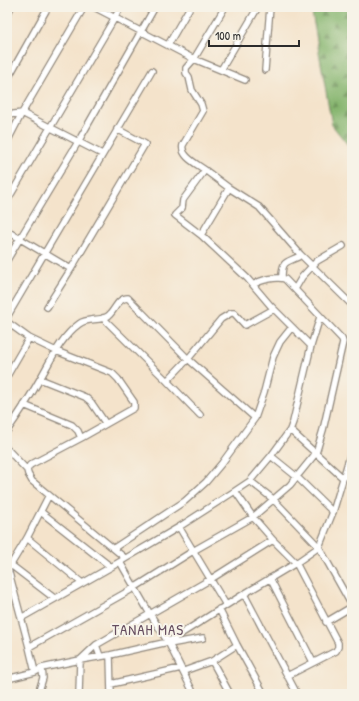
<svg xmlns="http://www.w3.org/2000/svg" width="359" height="701" font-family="'Patrick Hand',sans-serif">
<defs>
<pattern id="forest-firs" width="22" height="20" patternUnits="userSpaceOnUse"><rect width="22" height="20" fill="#87b66f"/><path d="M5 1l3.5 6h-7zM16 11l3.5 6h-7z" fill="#6f945b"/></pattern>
</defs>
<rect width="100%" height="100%" fill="#f7f3e8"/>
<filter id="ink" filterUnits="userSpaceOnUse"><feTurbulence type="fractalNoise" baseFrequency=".025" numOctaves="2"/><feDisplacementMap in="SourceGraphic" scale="8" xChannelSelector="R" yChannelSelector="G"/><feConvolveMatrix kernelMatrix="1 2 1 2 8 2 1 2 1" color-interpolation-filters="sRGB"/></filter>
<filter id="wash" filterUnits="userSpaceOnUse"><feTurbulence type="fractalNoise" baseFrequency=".012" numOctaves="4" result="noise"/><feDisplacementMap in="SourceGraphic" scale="16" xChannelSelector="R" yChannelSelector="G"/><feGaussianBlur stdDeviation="0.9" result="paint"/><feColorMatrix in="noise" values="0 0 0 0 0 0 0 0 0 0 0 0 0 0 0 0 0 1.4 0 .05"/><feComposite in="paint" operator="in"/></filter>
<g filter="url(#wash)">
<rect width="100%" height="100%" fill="#f4e3cb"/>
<path fill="url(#forest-firs)" stroke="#59704d" d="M311 7H352V150L332 125Z"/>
</g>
<g filter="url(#ink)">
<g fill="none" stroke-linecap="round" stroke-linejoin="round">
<defs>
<path id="minor" d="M94 7 194 59 245 80
M7 15 11 7
M168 45 190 7
M221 70 258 7
M265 70 270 7
M7 80 48 7
M7 115 22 113 102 154
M7 142 22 113 84 7
M205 170 229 188 259 207 300 254 298 257C285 263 282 261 282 278
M7 201 121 7
M7 231 71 269
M201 235 175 215 182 208 183 200 205 170C197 164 180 156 183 145L203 111 201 104 192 90 189 77 186 73V68L194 59 225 7
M300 254 352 305
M7 260 78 142 155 7
M253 285 270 305 311 346
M295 289 302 277 317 261 343 246
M47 307 71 269 145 144 117 129
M7 317 152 71
M320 317 311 346 293 422 290 430 271 456 297 477 333 512
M103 318 167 381 188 359 221 319 231 313H234L245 325 274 309
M7 322 29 338 56 351 112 373 118 379 134 402V408L81 438 30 465 27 470 28 474 32 481 125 558
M7 376 29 338
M40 379 85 397 91 402 106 424
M167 381 200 415
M24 405 72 425 78 431 81 438
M290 430 343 478
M7 431C19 414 30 397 40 379 51 360 61 337 79 324 88 317 100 322 108 316 115 311 117 298 128 298L188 359 255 418
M7 449 27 470
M250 481 273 499 319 547 351 604V606L348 609 326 622
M235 491 250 481 271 456
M41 512 111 567
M179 527 226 605
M27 538 82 583
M114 548 185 501 206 482 222 463 255 418 264 392 273 357 280 342 292 327
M120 562 150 614 168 642 194 694
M11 565 54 598
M8 569 29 647 35 672
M7 571 27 538 49 495
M270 578 313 662
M244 594 297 694
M219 609 237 645 264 694
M21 618 111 567 179 527 235 491 253 517 273 540 296 563 338 643V647L336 651 287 676
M169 644 203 638
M29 647 134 588 193 551 253 517 290 485 316 453 323 430 343 342 342 339 285 279C277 276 260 280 253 285L247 278 201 235 229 188
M110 655 111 694
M100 656 96 645 211 579 273 540
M212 661 230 694
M184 671 212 661 237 645
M7 679 35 672 42 668 80 660 110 655 168 642 244 594 296 563 319 547 333 512 352 449
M111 684 181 668
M38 694 43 678 42 668
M79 694 80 660 96 645"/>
</defs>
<use href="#minor" stroke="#90877b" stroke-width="8"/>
<use href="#minor" stroke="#fff" stroke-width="5.5"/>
</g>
</g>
<g text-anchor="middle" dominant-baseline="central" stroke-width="4" stroke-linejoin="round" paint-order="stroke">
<g font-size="15" letter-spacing="1" fill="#664e60" stroke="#f7f3e8">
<text x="148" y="629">TANAH MAS</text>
</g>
</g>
<rect width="359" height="701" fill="none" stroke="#f7f3e8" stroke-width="24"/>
<path d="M209 40v6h90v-6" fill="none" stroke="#2b2b2b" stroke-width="2"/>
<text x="215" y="40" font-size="12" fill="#2b2b2b" stroke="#f7f3e8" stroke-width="3" paint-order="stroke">100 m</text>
</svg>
